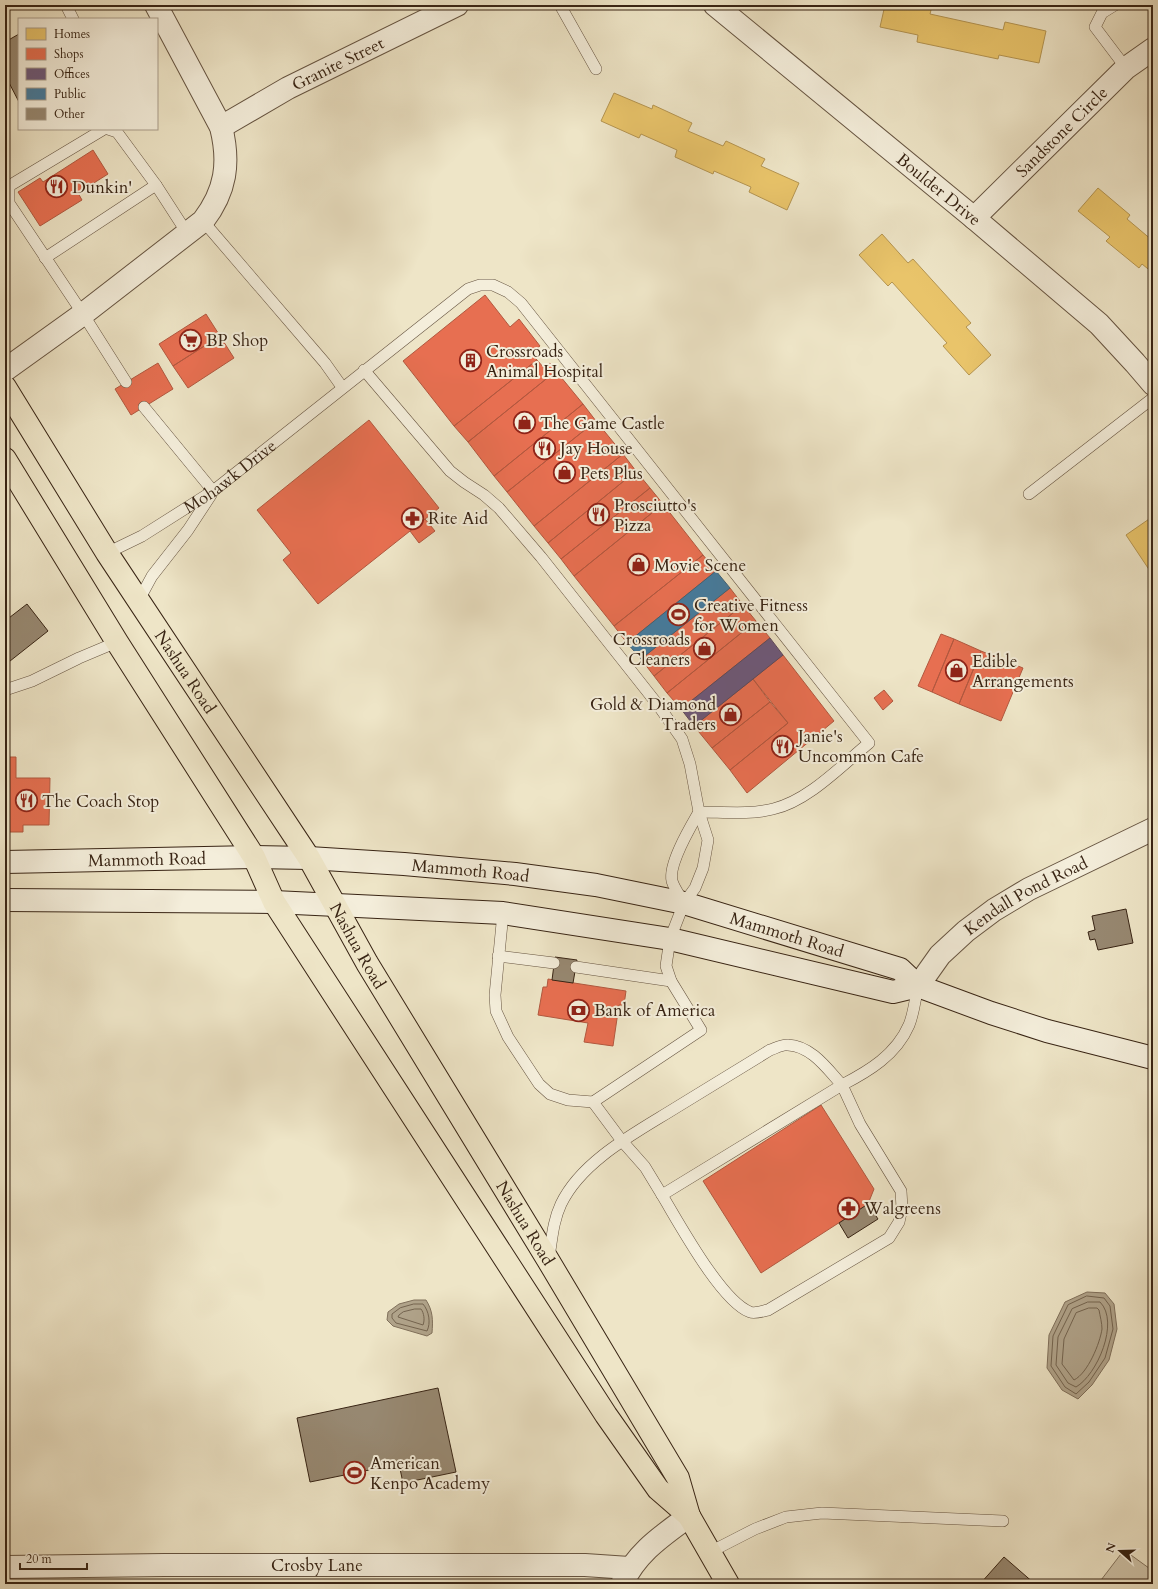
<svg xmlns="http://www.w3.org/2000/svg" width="1158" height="1589" font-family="Cardo,serif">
<rect width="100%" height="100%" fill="#eee5c7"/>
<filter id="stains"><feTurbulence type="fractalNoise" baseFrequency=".005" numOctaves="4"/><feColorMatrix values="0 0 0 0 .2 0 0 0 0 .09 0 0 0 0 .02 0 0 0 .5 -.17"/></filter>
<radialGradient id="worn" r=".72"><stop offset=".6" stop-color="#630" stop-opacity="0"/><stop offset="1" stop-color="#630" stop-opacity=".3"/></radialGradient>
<path fill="#cfc4a9" stroke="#84745e" d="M1124 1550 1153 1571V1584H1098Z"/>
<path fill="#b0a38a" stroke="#80705b" d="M1087 1292 1105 1293 1114 1304 1117 1329 1109 1360 1092 1385 1078 1399 1062 1390 1047 1368 1049 1335 1065 1302Z
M414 1300H426C433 1311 433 1320 432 1333L427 1336 393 1326 387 1320 388 1312 399 1304Z"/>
<path fill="#e9c46a" stroke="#b49450" d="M885 5H930L932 6 930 14 1003 30 1005 22 1046 31 1039 63 999 55 998 59 917 42 918 35 880 27Z
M614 93 652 109 653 105 692 123 688 131 723 146 726 141 765 159 761 166 799 183 787 210 749 192 751 187 714 171 713 174 675 157 677 150 641 134 639 138 601 121Z
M1098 188 1130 215 1127 219 1153 241V273L1142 264 1139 268 1106 241 1110 237 1078 211Z
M882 234 908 263 913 259 971 323 966 327 991 355 969 375 943 346 947 343 892 282 888 286 859 255Z
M1152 517 1153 568 1150 571 1126 535Z"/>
<path fill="#e76f51" stroke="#b2583f" d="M93 150 108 174 78 193 82 200 40 226 18 192 40 178 43 182Z
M485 295 510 327 519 319 540 346 531 353 537 360 454 426 403 361Z
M206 314 220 336 173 366 159 344Z
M220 336 234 358 188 388 173 366Z
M537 360 544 368 550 363 556 371 468 442 454 426Z
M158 363 173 389 131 415 115 389Z
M556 371 583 404 494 476 468 442Z
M583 404 596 421 507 492 494 476Z
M369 420 439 508 318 604 283 560 291 553 257 510Z
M596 421 623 454 534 526 507 492Z
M623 454 636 471 548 543 534 526Z
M636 471 650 488 561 559 548 543Z
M650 488 663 504 574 576 561 559Z
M663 504 703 555 614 626 574 576Z
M425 519 435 531 419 543 410 531Z
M703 555 716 571 627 643 614 626Z
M730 588 743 605 654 676 641 659Z
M743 605 756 621 667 693 654 676Z
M756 621 770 638 681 709 667 693Z
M941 634 954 639 932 692 918 686Z
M954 639 981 651 959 704 932 692Z
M981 651 1023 668 1001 721 959 704Z
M783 655 834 721 747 793 730 770 788 723 753 679Z
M753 679 770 702 712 748 694 726Z
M884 690 893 701 883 710 874 698Z
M770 702 788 723 730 770 712 748Z
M5 757H16V778H50L49 825H23V832H5Z
M548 979 626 991 624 1005H619L613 1046 584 1042 588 1023 538 1015 543 987H547Z
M821 1105 874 1189 868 1204 761 1273 703 1181Z"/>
<path fill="#6d597a" stroke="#5d495b" d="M770 638 783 655 694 726 681 709Z"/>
<path fill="#457b9d" stroke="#416174" d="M716 571 730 588 641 659 627 643Z"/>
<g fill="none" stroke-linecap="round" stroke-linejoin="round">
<path stroke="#74644f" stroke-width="1" d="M1087 1296 1104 1298 1110 1306 1113 1329 1105 1358 1089 1382 1076 1394 1065 1387 1051 1366 1053 1336 1068 1305Z
M1088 1302H1100C1120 1322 1097 1375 1076 1387L1068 1383 1056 1365 1058 1337 1072 1309Z
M414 1304H423C429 1311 431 1323 427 1331L396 1323 392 1318V1314L400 1308Z
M1089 1308H1097L1099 1310C1100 1316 1102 1323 1102 1329 1100 1343 1088 1373 1074 1380L1062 1364 1064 1339 1076 1313Z
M415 1309H421C424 1313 425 1320 423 1325L398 1317 399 1315 403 1312Z"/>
</g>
<path fill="#978871" stroke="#382414" d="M19 34V102L5 75V42Z
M27 604 48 631 5 665V621Z
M1126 909 1133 943 1098 950 1095 939 1090 940 1088 932 1095 930 1092 916Z
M555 957 577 960 573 983 552 980Z
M868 1204 878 1219 848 1238 839 1223Z
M438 1388 456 1472 403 1483 399 1464 310 1482 297 1418Z
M1004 1557 1035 1584H980Z"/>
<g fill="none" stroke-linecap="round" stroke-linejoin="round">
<defs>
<g id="service">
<path d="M66 5 73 19"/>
<path d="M560 5 596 69"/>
<path d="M1115 5 1102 13 1095 27 1126 68"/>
<path d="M104 129 9 186V203L83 314 126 382"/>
<path d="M108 129 117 132 156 185 187 233"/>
<path d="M203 221 325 363 342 387"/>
<path d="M45 258 156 185"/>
<path d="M144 407 213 491"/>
<path d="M1029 494 1153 398"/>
<path id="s1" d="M107 553 142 536 213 491 468 289 480 285H493L508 292 521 303 869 743C841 766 808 801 773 809 750 815 723 812 699 812L690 764 682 739 658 705 541 557 499 508 484 495 464 482 450 471 364 370"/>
<path d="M139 600 152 576 188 530 211 495"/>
<path d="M5 690 32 681 79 658 117 642"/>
<path d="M684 903C680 896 674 888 672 881 668 864 691 826 699 812"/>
<path d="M503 913 495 995 496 1011 508 1037 539 1084 550 1094 568 1100 593 1102 701 1030 671 981 666 966 670 939 684 903 695 888 703 868 708 840 699 812"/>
<path d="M498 956 554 963"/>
<path d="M576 967 671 981"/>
<path d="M842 1085 860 1124 901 1191 902 1208 899 1222 889 1238 768 1310C763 1311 755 1314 750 1312 721 1301 679 1223 662 1195Z"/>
<path d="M593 1102 622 1141 645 1167 662 1195"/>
<path d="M549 1257C552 1239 553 1221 561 1204 582 1160 637 1132 677 1107 708 1088 739 1069 770 1050 776 1048 783 1044 788 1045 812 1046 828 1070 842 1085 869 1071 896 1055 909 1025 914 1013 915 999 918 986"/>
<path d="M710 1552 755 1529 786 1517 822 1513 1003 1521"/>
</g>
<g id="minor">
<path id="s2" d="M715 5 974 218 1099 324 1135 363 1153 384"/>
<path id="s3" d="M221 127 288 88 457 5"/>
<path id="s4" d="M974 218 1126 68 1153 49"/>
<path d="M5 370 83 314 203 221C226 191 230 163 221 127L156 5"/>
<path id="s5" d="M5 1567 164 1565H585L629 1568"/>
<path d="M622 1584C637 1552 662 1536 689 1516"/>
</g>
<g id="tertiary">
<path id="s6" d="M918 986 940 955 966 931 994 910 1029 889 1153 829"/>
</g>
<g id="secondary">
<path id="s7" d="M5 862 254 857 309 858 404 864 515 874 596 885 684 903 900 969 918 986 991 1013 1047 1031 1153 1058"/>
<path d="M5 900 274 902 503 913 670 939 893 992 918 986"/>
</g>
<g id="primary">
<path id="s8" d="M5 387 107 553 309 858 367 963 548 1260 678 1478 689 1516 728 1584"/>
<path d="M5 459 117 642 254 857 274 902 606 1415 658 1489 689 1516"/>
</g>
</defs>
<use href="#service" stroke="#665441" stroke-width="12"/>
<use href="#minor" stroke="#665441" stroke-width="24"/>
<use href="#tertiary" stroke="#665441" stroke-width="24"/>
<use href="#secondary" stroke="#382414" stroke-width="24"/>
<use href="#primary" stroke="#382414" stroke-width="24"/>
<use href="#service" stroke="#f4eedb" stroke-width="11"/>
<use href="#minor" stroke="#f4eedb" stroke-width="22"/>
<use href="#tertiary" stroke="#f4eedb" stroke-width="22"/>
<use href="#secondary" stroke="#f4eedb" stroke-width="22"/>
<use href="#primary" stroke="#eee5c7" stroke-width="22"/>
</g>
<defs>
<symbol id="restaurant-ring" viewBox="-11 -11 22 22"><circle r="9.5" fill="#f4eedb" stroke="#8f2418" stroke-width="1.5"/><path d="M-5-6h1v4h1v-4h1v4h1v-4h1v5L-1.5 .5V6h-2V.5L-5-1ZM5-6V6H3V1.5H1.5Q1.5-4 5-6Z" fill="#8f2418"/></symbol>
<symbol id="supermarket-ring" viewBox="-11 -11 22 22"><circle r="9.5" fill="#f4eedb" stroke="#8f2418" stroke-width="1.5"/><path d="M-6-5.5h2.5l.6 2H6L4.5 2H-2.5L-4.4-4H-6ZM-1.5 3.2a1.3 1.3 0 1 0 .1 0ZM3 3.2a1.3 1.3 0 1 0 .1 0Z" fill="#8f2418"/></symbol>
<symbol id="building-ring" viewBox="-11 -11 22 22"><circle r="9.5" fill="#f4eedb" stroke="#8f2418" stroke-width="1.5"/><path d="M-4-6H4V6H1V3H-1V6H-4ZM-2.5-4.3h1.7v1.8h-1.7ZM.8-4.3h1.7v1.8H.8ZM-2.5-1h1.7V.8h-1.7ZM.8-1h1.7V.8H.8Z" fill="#8f2418"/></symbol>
<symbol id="shop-ring" viewBox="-11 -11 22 22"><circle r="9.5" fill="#f4eedb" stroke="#8f2418" stroke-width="1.5"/><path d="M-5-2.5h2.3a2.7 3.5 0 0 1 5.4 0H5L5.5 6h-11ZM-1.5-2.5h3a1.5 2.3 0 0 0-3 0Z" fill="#8f2418"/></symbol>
<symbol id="pharmacy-ring" viewBox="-11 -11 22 22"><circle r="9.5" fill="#f4eedb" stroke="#8f2418" stroke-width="1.5"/><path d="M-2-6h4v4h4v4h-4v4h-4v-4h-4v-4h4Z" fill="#8f2418"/></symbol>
<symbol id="stadium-ring" viewBox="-11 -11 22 22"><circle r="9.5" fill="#f4eedb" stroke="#8f2418" stroke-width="1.5"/><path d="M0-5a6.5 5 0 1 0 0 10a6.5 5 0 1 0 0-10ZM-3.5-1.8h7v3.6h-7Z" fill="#8f2418"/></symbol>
<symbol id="bank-ring" viewBox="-11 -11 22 22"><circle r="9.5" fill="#f4eedb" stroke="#8f2418" stroke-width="1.5"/><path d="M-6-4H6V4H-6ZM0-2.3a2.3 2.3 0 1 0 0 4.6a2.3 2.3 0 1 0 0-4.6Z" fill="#8f2418"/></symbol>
</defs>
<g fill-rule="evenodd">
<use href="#restaurant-ring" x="44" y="174" width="25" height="25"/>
<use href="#supermarket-ring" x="178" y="328" width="25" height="25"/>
<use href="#building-ring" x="458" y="348" width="25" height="25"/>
<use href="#shop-ring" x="512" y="410" width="25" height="25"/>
<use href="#restaurant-ring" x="532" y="436" width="25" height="25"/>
<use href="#shop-ring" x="552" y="460" width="25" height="25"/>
<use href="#restaurant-ring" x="586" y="502" width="25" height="25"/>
<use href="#pharmacy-ring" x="400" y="506" width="25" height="25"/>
<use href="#shop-ring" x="626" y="552" width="25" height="25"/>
<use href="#stadium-ring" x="666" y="602" width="25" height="25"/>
<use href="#shop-ring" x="692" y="636" width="25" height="25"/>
<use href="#shop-ring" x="944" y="658" width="25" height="25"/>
<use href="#shop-ring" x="718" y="702" width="25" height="25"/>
<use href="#restaurant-ring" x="770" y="734" width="25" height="25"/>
<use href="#restaurant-ring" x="14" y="788" width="25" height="25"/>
<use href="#bank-ring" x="566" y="998" width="25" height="25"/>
<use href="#pharmacy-ring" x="836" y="1196" width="25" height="25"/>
<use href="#stadium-ring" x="342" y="1460" width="25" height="25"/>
</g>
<g text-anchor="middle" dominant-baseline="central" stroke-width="4" stroke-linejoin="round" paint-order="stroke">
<g font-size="17" fill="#382414" stroke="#f4eedb">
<text stroke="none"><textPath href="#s3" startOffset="133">Granite Street</textPath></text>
<text stroke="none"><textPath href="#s4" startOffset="123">Sandstone Circle</textPath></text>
<text stroke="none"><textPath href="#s2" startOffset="290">Boulder Drive</textPath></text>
<text stroke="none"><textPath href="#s1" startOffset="145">Mohawk Drive</textPath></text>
<text stroke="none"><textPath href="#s8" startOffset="337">Nashua Road</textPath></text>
<text stroke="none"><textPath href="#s7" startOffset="142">Mammoth Road</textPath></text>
<text stroke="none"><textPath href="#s7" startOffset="466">Mammoth Road</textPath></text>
<text stroke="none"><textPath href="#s6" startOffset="143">Kendall Pond Road</textPath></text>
<text stroke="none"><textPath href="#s7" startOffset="790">Mammoth Road</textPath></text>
<text stroke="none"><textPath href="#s8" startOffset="661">Nashua Road</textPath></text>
<text stroke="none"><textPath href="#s8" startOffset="985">Nashua Road</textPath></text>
<text stroke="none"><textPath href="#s5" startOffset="312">Crosby Lane</textPath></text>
</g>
<g font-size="17" fill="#382414" stroke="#f4eedb" text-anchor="start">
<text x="72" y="187">Dunkin'</text>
<text x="206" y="340">BP Shop</text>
<text x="486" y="351">Crossroads<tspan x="486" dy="20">Animal Hospital</tspan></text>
<text x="540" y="423">The Game Castle</text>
<text x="560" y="448">Jay House</text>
<text x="580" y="473">Pets Plus</text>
<text x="614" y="505">Prosciutto's<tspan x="614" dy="20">Pizza</tspan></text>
<text x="428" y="518">Rite Aid</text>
<text x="654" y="565">Movie Scene</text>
<text x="694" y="605">Creative Fitness<tspan x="694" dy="20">for Women</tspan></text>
<text x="690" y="639" text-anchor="end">Crossroads<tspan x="690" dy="20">Cleaners</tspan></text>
<text x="972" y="661">Edible<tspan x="972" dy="20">Arrangements</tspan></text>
<text x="716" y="704" text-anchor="end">Gold &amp; Diamond<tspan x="716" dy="20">Traders</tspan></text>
<text x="798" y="736">Janie's<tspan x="798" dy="20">Uncommon Cafe</tspan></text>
<text x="42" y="801">The Coach Stop</text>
<text x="594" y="1010">Bank of America</text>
<text x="864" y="1208">Walgreens</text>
<text x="370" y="1463">American<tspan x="370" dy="20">Kenpo Academy</tspan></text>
</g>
</g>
<rect width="1158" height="1589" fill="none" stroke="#eee5c7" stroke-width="20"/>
<rect x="6" y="6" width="1146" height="1577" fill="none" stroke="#382414" stroke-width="2"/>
<rect x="10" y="10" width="1138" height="1569" fill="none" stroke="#382414"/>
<rect x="18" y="18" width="140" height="112" fill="#f4eedb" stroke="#a99d8b"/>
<rect x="26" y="28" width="20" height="12" fill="#e9c46a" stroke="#a99d8b"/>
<text x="54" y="38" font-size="12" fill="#382414">Homes</text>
<rect x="26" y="48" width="20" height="12" fill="#e76f51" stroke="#a99d8b"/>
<text x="54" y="58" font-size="12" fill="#382414">Shops</text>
<rect x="26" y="68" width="20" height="12" fill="#6d597a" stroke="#a99d8b"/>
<text x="54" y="78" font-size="12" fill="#382414">Offices</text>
<rect x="26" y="88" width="20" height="12" fill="#457b9d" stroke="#a99d8b"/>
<text x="54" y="98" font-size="12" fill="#382414">Public</text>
<rect x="26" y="108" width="20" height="12" fill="#978871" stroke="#a99d8b"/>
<text x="54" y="118" font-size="12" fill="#382414">Other</text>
<g transform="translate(1120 1551) rotate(290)" stroke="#f4eedb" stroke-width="3" paint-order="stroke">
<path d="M0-3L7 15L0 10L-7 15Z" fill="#382414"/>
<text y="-6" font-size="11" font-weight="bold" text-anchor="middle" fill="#382414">N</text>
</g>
<path d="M20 1563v6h67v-6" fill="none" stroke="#382414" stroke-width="2"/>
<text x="26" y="1563" font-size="12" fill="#382414" stroke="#f4eedb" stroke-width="3" paint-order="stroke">20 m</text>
<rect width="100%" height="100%" filter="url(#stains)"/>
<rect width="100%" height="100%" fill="url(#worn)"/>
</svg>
